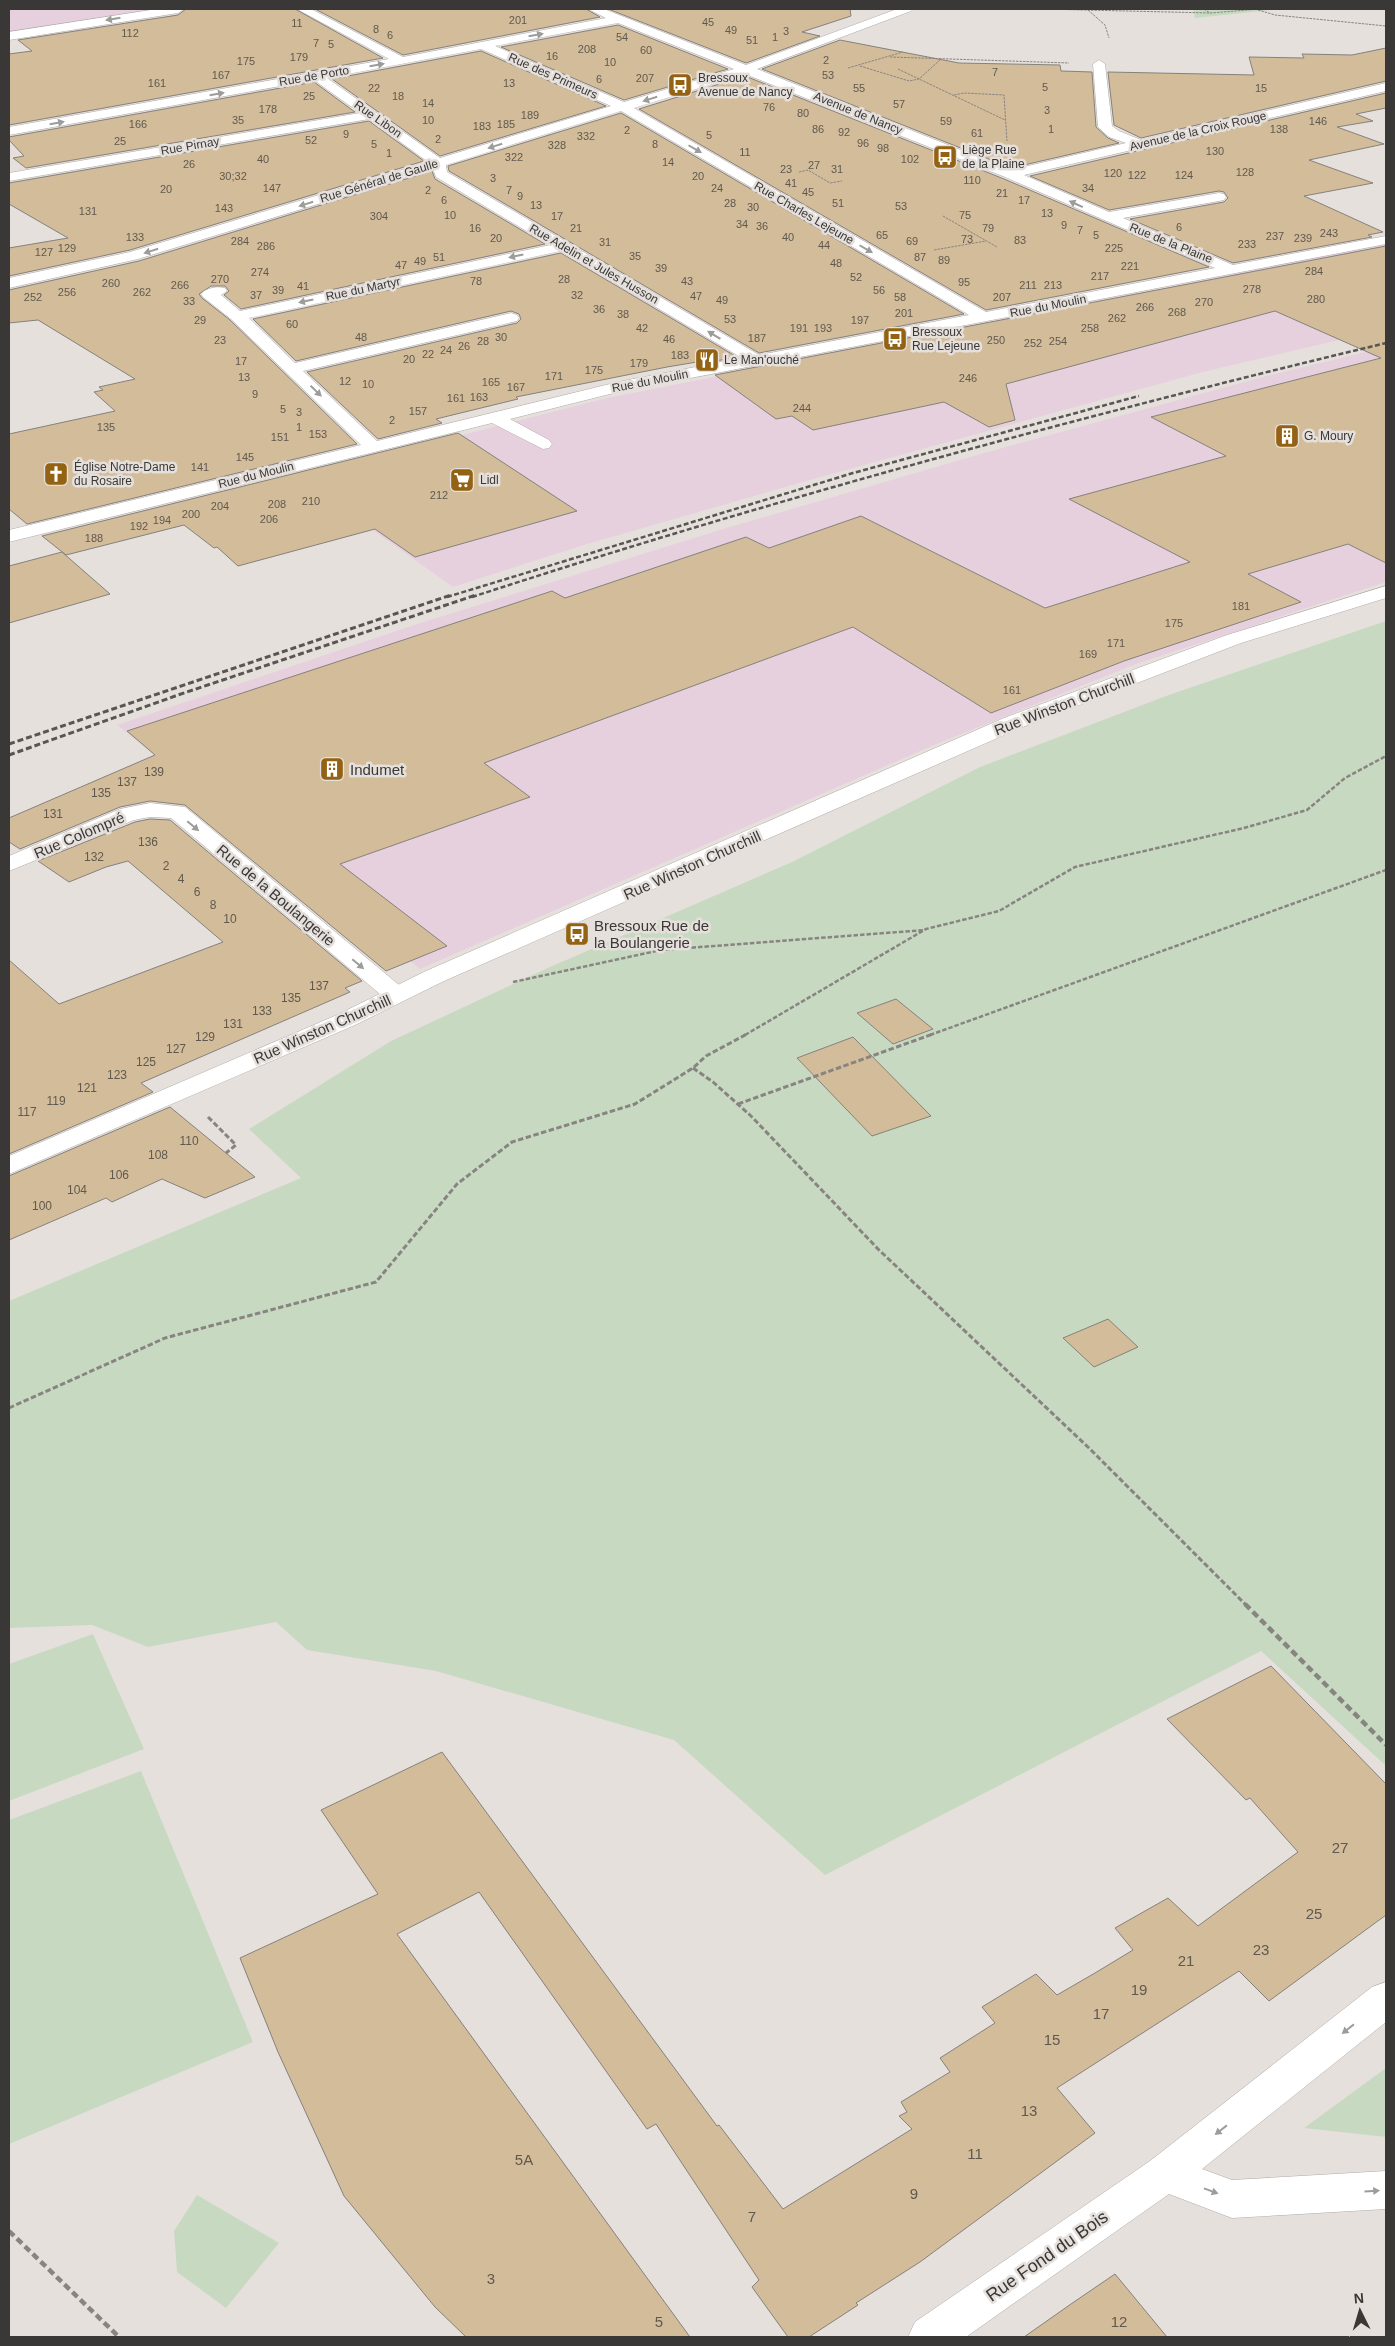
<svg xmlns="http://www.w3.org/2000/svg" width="1395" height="2346" font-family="Helvetica,sans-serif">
<rect width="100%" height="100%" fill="#e6e0dd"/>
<path fill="#e6d0de" d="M9 9H163L9 32Z
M1386 243V329L1203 372 824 476 584 545 453 587 298 477 607 398 749 370 756 360 788 361 989 324Z
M1386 347V582L1136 664 934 745 420 969 307 876 117 725 417 624 723 529 984 453 1259 378Z"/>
<path fill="#c7dac1" d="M1193 9H1281L1195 18Z
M1386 621V1766L1261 1651 825 1875 674 1740 436 1671 307 1650 276 1622 148 1647 92 1625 9 1628V1301L301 1178 249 1129 391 1041 550 967 792 862 980 767 1166 696Z
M93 1634 144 1749 9 1801V1664Z
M141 1771 253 2042 9 2144V1820Z
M1386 2068V2137L1304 2128Z
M197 2195 279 2243 226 2308 177 2272 174 2231Z"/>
<path fill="#d3bc99" stroke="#85817d" d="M186 9H295L383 58 9 125V54L32 51 18 40 178 15Z
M315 9H586L600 17 403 55Z
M608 9H850L851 16 802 32 820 36 746 63Z
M618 25 728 69 624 100 501 47Z
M840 40 959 63 1060 65 1061 71 1092 72 1096 127 1108 138 1119 143 1011 168 762 69Z
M1386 48V81L1141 138 1114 125 1108 72 1254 75 1249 57 1304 58 1302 54 1352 55Z
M481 51 606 106 440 156 332 79Z
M745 76 1004 179 1209 267 986 310 639 109Z
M314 82 355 112 26 168 13 158 24 156 9 140V137Z
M1386 93V108L1356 114 1373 121 1337 127 1384 144 1309 160 1373 183 1304 196 1383 232 1368 235 1372 237 1233 263 1130 219 1224 202 1228 198 1224 192 1219 191 1109 210 1030 176Z
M621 113 964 314 759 353 449 171 448 166Z
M369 121 424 161 130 250 9 276V248L68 238 9 204V183Z
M432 171 435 179 545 244 241 309 224 295 229 291 225 286H211L199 294 202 298 230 320 357 444 27 524 9 509V434L115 411 94 392 103 390 99 387 135 379 38 320 9 323V290L139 261Z
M1386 246V563L1348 544 1248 574 1301 602 1124 661 991 713 853 627 484 763 530 797 340 864 447 946 386 971 185 805 150 801 120 807 20 849 9 842V818L155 755 127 731 552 591 565 598 746 537 769 548 861 516 1045 608 1190 562 1069 499 1226 456 1151 417 1381 358 1275 311 1006 384 1015 420 989 427 944 402 813 430 792 416 776 419 715 375Z
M561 253 737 357 700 364 697 362 667 367 516 397 518 399 436 419 442 423 378 439 307 372 517 323 521 319 519 314 511 311 296 361 253 319Z
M458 433 577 511 415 557 375 529 238 566 217 547 214 548 184 525 66 555 42 536Z
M62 552 110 594 9 623V566Z
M150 819 170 820 362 981 345 988 350 992 141 1083 153 1092 9 1154V960L59 1004 223 942 128 861 106 867 69 882 38 861 135 822Z
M896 999 933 1029 893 1044 857 1013Z
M853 1037 931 1116 872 1136 797 1058Z
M170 1107 255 1177 205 1198 162 1179 112 1202 106 1198 9 1240V1176Z
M1108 1319 1138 1347 1094 1367 1063 1338Z
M1271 1666 1386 1784V1915L1269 2001 1239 1971 1057 2088 1095 2133 920 2262 856 2303 858 2305 809 2337H788L752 2287 759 2280 656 2124 647 2129 479 1892 397 1934 690 2337H466L435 2307 344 2196 278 2052 240 1958 378 1894 321 1810 442 1752 717 2126 719 2125 783 2209 912 2129 899 2116 907 2112 901 2102 950 2072 940 2058 995 2023 982 2007 1036 1974 1057 1995 1095 1973 1133 1950 1115 1928 1168 1898 1198 1926 1298 1852 1250 1798 1246 1800 1167 1719Z
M1115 2274 1167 2337H1024L1071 2304Z"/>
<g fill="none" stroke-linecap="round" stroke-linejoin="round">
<defs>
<path id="minor" d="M157 9H184L178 13 9 40V32Z
M297 9H311L403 57 606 18 588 9H604L746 65 897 9H913L911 11 757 69 1011 170 1126 143 1109 137 1098 127 1093 64 1099 60 1105 64 1112 126 1119 131 1141 140 1386 83V91L1024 175 1109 212 1219 193 1224 194 1226 197 1224 200 1219 201 1123 218 1233 265 1386 236V244L618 392 510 419 549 440 552 444 549 448 543 449 492 423 9 542V530L361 445 231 319 203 297 201 294C206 288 217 286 225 288L227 291 221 295 240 311 550 245 436 177 433 169 138 259 9 288V278L130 252 428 162 369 119 9 181V173L360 113 314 80 9 135V127L389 59ZM618 23 734 69 624 102 495 46ZM481 49 611 106 440 158 327 78ZM745 74 1005 177 1215 268 986 312 634 108ZM621 111 969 315 759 355 447 172 446 165ZM561 251 742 358 618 382 377 441 303 371 517 321 519 318 517 315 511 313 295 363 249 318Z
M150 803 185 807 405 990 409 995 405 1000 396 1003 387 1000 171 818 150 817 134 820 9 871V856L120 809Z
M1386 1982V2022L1202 2169 1232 2180 1386 2171V2209L1232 2218 1169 2194 966 2337H908L915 2322 1150 2161 1372 1987Z"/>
<path id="major" d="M1386 586V598L1241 643 1020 728 444 981 355 1025 9 1174V1156L337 1015 426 971 1004 718 1227 635Z"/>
</defs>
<use href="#minor" stroke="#b1aba8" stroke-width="1"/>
<use href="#major" stroke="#b1aba8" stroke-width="1"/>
<path stroke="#888481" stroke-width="1" stroke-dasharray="2.5 1" stroke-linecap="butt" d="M1042 9 1211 13 1259 9
M1204 9 1210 13
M1088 10 1105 25 1109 38
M1258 10 1275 15 1386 26
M890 57 1069 63
M860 66 909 81 919 79 941 59
M848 68 903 52
M898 69 1005 120
M954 95 964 93 1004 95 1007 141
M799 172 808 170 830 183 842 181
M943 216 997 247
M934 250 986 241"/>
<path stroke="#888481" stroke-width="2.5" stroke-dasharray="4.5 2" stroke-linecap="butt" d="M513 982 661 950 925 930
M745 1035 926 929 999 911 1075 867 1244 828 1307 810 1345 778 1386 756
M930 1035 1386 870"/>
<path stroke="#888481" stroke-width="3" stroke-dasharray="5.5 2.5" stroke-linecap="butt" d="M693 1068 713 1082 751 1116 879 1250 1089 1448 1246 1605
M738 1104 933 1034
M208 1117 236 1145 226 1153
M9 1408 165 1338 376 1282 457 1184 512 1142 635 1104 693 1068 706 1056 747 1034"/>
<path stroke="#888481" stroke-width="4.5" stroke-dasharray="7 4" stroke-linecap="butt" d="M1245 1604 1386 1745
M9 2231 119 2337"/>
<use href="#minor" fill="#fff" fill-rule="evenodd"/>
<use href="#major" fill="#fff" fill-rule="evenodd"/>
<path stroke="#585553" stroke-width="2.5" stroke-dasharray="5 2.5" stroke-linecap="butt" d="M447 597 853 473 1139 396
M472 597C773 499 1078 417 1386 343"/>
<path stroke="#585553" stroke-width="3" stroke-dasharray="6 3" stroke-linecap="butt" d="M9 744 451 595
M9 755 178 695 476 595"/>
</g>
<defs><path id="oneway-solid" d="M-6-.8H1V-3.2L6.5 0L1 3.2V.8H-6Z" transform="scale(1.25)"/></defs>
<g fill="#9c9c9a">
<use href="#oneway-solid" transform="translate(113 19) rotate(171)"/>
<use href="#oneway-solid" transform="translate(536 35) rotate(-10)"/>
<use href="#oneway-solid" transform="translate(377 65) rotate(-10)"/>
<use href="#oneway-solid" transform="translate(217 94) rotate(-10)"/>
<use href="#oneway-solid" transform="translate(650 99) rotate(163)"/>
<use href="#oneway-solid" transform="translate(57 123) rotate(-10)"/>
<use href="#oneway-solid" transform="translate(495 146) rotate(163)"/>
<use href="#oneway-solid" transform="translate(695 149) rotate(30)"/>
<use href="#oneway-solid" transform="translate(306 204) rotate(163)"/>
<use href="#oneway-solid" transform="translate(1076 204) rotate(-156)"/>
<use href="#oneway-solid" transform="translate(866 249) rotate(30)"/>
<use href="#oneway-solid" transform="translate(151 251) rotate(163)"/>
<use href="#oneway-solid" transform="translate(516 256) rotate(168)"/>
<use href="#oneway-solid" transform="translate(306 301) rotate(168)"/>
<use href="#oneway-solid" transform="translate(714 335) rotate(-149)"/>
<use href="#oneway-solid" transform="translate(316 391) rotate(44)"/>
<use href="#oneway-solid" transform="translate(193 826) rotate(40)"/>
<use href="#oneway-solid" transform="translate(358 964) rotate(40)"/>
<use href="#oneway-solid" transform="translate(1348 2029) rotate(142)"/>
<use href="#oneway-solid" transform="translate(1221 2130) rotate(142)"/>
<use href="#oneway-solid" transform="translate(1211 2191) rotate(20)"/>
<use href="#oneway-solid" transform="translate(1372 2191) rotate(-4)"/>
</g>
<defs>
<symbol id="bus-square" viewBox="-11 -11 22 22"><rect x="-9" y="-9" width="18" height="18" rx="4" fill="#936212" stroke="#e6e0dd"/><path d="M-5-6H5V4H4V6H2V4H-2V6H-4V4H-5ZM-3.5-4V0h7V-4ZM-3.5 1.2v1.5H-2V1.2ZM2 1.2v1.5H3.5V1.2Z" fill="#fff"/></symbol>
<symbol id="restaurant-square" viewBox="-11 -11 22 22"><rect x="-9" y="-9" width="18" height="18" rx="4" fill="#936212" stroke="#e6e0dd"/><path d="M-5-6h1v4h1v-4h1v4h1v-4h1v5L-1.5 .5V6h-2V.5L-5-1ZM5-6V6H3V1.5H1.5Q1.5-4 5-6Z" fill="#fff"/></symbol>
<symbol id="building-square" viewBox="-11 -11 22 22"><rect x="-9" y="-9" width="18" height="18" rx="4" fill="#936212" stroke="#e6e0dd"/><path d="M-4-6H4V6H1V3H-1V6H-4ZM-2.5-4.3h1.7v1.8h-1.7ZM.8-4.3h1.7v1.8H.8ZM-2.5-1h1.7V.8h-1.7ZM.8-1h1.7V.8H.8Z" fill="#fff"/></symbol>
<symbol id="church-square" viewBox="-11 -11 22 22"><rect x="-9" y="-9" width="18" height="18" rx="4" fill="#936212" stroke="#e6e0dd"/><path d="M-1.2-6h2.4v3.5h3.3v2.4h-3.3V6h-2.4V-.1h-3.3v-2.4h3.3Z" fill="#fff"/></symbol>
<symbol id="supermarket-square" viewBox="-11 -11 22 22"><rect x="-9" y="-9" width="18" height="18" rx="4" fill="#936212" stroke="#e6e0dd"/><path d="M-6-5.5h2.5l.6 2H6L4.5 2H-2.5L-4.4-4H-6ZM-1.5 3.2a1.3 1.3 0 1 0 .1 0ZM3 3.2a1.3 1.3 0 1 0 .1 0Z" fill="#fff"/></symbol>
</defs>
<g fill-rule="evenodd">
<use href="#bus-square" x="666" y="71" width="28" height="28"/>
<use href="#bus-square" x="931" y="143" width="28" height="28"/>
<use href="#bus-square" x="881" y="325" width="28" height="28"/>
<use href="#restaurant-square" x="693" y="346" width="28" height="28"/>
<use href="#building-square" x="1273" y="422" width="28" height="28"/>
<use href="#church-square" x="42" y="460" width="28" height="28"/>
<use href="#supermarket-square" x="448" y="466" width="28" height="28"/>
<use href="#building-square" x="318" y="755" width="28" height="28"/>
<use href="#bus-square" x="563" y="920" width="28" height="28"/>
</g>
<g text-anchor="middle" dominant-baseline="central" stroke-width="5" stroke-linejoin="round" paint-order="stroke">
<g font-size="11" fill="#60594f">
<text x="518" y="20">201</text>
<text x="708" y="22">45</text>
<text x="297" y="23">11</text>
<text x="376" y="29">8</text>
<text x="731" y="30">49</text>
<text x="786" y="31">3</text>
<text x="130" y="33">112</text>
<text x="390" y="35">6</text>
<text x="622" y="37">54</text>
<text x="775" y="37">1</text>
<text x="752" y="40">51</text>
<text x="316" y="43">7</text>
<text x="331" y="44">5</text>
<text x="587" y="49">208</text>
<text x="646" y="50">60</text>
<text x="552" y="56">16</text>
<text x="299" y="57">179</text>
<text x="826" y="60">2</text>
<text x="246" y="61">175</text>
<text x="610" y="62">10</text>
<text x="995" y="72">7</text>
<text x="221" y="75">167</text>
<text x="828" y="75">53</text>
<text x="645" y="78">207</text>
<text x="599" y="79">6</text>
<text x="157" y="83">161</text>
<text x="509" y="83">13</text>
<text x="1045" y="87">5</text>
<text x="374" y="88">22</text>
<text x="859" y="88">55</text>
<text x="1261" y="88">15</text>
<text x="309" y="96">25</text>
<text x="398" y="96">18</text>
<text x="428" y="103">14</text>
<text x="899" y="104">57</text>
<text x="769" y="107">76</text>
<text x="268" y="109">178</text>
<text x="1047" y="110">3</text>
<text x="803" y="113">80</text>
<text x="530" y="115">189</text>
<text x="238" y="120">35</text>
<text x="428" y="120">10</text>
<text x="946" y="121">59</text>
<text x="1318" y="121">146</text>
<text x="138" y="124">166</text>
<text x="506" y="124">185</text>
<text x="482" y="126">183</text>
<text x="818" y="129">86</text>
<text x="1051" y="129">1</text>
<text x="1279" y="129">138</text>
<text x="627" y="130">2</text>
<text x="844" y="132">92</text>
<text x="977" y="133">61</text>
<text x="346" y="134">9</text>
<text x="709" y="135">5</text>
<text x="586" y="136">332</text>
<text x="438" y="139">2</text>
<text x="311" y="140">52</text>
<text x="120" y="141">25</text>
<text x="863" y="143">96</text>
<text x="374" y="144">5</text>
<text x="655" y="144">8</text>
<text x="557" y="145">328</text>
<text x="883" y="148">98</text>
<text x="1215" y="151">130</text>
<text x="745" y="152">11</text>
<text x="389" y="153">1</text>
<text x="514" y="157">322</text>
<text x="263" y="159">40</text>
<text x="910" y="159">102</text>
<text x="668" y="162">14</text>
<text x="189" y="164">26</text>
<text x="814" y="165">27</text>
<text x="786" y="169">23</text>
<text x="837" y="169">31</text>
<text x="1245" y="172">128</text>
<text x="1113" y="173">120</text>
<text x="1137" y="175">122</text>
<text x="1184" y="175">124</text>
<text x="233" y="176">30;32</text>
<text x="698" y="176">20</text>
<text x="493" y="178">3</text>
<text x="972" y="180">110</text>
<text x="791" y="183">41</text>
<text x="272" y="188">147</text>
<text x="717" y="188">24</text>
<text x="1088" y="188">34</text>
<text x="166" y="189">20</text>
<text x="428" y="190">2</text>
<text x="509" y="190">7</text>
<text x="808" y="192">45</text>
<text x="1002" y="193">21</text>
<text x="520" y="196">9</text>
<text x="444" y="200">6</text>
<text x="1024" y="200">17</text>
<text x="730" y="203">28</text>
<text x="838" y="203">51</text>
<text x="536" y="205">13</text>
<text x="901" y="206">53</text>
<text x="753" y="207">30</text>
<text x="224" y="208">143</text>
<text x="88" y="211">131</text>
<text x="1047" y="213">13</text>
<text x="450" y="215">10</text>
<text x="965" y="215">75</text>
<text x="379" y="216">304</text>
<text x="557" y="216">17</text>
<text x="742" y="224">34</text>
<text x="1064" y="225">9</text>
<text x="762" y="226">36</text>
<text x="1179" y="227">6</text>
<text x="475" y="228">16</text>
<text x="576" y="228">21</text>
<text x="988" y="228">79</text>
<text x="1080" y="230">7</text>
<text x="1329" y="233">243</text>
<text x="882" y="235">65</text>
<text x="1096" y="235">5</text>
<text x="1275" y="236">237</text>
<text x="135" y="237">133</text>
<text x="788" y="237">40</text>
<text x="496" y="238">20</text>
<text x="1303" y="238">239</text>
<text x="967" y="239">73</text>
<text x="1020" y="240">83</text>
<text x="240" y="241">284</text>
<text x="912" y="241">69</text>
<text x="605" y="242">31</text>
<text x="1247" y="244">233</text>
<text x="824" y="245">44</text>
<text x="266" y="246">286</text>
<text x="67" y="248">129</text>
<text x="1114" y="248">225</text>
<text x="44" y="252">127</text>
<text x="635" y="256">35</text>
<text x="439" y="257">51</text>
<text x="920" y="257">87</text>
<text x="944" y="260">89</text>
<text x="420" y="261">49</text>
<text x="836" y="263">48</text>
<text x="401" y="265">47</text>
<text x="1130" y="266">221</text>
<text x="661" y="268">39</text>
<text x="1314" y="271">284</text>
<text x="260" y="272">274</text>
<text x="1100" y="276">217</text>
<text x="856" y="277">52</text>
<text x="220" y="279">270</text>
<text x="564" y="279">28</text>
<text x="476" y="281">78</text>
<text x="687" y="281">43</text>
<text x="964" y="282">95</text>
<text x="111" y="283">260</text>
<text x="180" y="285">266</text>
<text x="1028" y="285">211</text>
<text x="1053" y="285">213</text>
<text x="303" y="286">41</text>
<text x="1252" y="289">278</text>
<text x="278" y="290">39</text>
<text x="879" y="290">56</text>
<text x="67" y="292">256</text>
<text x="142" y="292">262</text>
<text x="256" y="295">37</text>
<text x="577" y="295">32</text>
<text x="696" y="296">47</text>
<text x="33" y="297">252</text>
<text x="900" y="297">58</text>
<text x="1002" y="297">207</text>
<text x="1316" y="299">280</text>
<text x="722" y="300">49</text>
<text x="189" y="301">33</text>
<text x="1204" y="302">270</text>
<text x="1145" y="307">266</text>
<text x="599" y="309">36</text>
<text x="1177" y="312">268</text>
<text x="904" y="313">201</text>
<text x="623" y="314">38</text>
<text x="1117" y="318">262</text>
<text x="730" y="319">53</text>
<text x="200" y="320">29</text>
<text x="860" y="320">197</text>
<text x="292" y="324">60</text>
<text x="642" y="328">42</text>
<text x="799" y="328">191</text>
<text x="823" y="328">193</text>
<text x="1090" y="328">258</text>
<text x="361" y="337">48</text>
<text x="501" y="337">30</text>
<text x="757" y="338">187</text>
<text x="669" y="339">46</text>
<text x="220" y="340">23</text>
<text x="996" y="340">250</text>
<text x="483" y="341">28</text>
<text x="1058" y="341">254</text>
<text x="1033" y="343">252</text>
<text x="464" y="346">26</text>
<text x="446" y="350">24</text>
<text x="428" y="354">22</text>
<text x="680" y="355">183</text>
<text x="409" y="359">20</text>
<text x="241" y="361">17</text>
<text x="639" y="363">179</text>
<text x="594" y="370">175</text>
<text x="554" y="376">171</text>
<text x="244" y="377">13</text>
<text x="968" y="378">246</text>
<text x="345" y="381">12</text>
<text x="491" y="382">165</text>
<text x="368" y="384">10</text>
<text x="516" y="387">167</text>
<text x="255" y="394">9</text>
<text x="479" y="397">163</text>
<text x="456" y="398">161</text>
<text x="802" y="408">244</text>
<text x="283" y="409">5</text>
<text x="418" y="411">157</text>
<text x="299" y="412">3</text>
<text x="392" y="420">2</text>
<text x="106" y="427">135</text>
<text x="299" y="427">1</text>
<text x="318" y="434">153</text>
<text x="280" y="437">151</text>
<text x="245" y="457">145</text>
<text x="200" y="467">141</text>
<text x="439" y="495">212</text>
<text x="311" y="501">210</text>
<text x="277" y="504">208</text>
<text x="220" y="506">204</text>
<text x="191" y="514">200</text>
<text x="269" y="519">206</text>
<text x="162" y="520">194</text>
<text x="139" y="526">192</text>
<text x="94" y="538">188</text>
<text x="1241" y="606">181</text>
<text x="1174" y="623">175</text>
<text x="1116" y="643">171</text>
<text x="1088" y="654">169</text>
<text x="1012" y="690">161</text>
</g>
<g font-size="12" fill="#3a3836" stroke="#e6e0dd">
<text transform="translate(314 76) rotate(-10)">Rue de Porto</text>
<text transform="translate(553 76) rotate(24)">Rue des Primeurs</text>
<text transform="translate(858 113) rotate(22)">Avenue de Nancy</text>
<text transform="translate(378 119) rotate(35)">Rue Libon</text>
<text transform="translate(1198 131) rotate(-13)">Avenue de la Croix Rouge</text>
<text transform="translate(190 146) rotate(-10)">Rue Pirnay</text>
<text transform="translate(379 181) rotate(-17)">Rue Général de Gaulle</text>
<text transform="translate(804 213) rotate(30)">Rue Charles Lejeune</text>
<text transform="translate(1171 243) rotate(22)">Rue de la Plaine</text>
<text transform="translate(594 264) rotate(30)">Rue Adelin et Jules Husson</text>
<text transform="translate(363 289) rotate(-12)">Rue du Martyr</text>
<text transform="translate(1048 306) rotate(-11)">Rue du Moulin</text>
<text transform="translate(650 381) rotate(-11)">Rue du Moulin</text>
<text transform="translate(256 475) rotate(-14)">Rue du Moulin</text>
</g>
<g font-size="12" fill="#3a3836" stroke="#e6e0dd" text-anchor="start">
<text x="698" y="78">Bressoux<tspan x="698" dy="14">Avenue de Nancy</tspan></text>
<text x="962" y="150">Liège Rue<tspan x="962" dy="14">de la Plaine</tspan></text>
<text x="912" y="332">Bressoux<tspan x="912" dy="14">Rue Lejeune</tspan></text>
<text x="724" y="360">Le Man'ouché</text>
<text x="1304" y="436">G. Moury</text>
<text x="74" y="467">Église Notre-Dame<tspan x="74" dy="14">du Rosaire</tspan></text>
<text x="480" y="480">Lidl</text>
</g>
<g font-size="12" fill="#60594f">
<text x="154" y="772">139</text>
<text x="127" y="782">137</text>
<text x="101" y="793">135</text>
<text x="53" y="814">131</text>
<text x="148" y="842">136</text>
<text x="94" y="857">132</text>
<text x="166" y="866">2</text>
<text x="181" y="879">4</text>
<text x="197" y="892">6</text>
<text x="213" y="905">8</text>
<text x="230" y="919">10</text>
<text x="319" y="986">137</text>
<text x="291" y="998">135</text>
<text x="262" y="1011">133</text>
<text x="233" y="1024">131</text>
<text x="205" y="1037">129</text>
<text x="176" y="1049">127</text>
<text x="146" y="1062">125</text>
<text x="117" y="1075">123</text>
<text x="87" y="1088">121</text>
<text x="56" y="1101">119</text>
<text x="27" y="1112">117</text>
<text x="189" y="1141">110</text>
<text x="158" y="1155">108</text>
<text x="119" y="1175">106</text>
<text x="77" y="1190">104</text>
<text x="42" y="1206">100</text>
</g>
<g font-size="15" fill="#3a3836" stroke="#e6e0dd">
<text transform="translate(1064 704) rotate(-21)">Rue Winston Churchill</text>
<text transform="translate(79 835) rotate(-23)">Rue Colompré</text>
<text transform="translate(692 865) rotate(-24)">Rue Winston Churchill</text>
<text transform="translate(276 895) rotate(40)">Rue de la Boulangerie</text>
<text transform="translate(322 1029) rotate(-24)">Rue Winston Churchill</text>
</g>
<g font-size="15" fill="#3a3836" stroke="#e6e0dd" text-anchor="start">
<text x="350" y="769">Indumet</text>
<text x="594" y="925">Bressoux Rue de<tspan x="594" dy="17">la Boulangerie</tspan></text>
</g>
<g font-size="15" fill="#60594f">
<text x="1340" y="1847">27</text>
<text x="1314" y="1913">25</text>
<text x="1261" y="1949">23</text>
<text x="1186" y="1960">21</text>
<text x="1139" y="1989">19</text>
<text x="1101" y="2013">17</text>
<text x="1052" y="2039">15</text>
<text x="1029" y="2110">13</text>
<text x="975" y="2153">11</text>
<text x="524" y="2159">5A</text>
<text x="914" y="2193">9</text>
<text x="752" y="2216">7</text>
<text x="491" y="2278">3</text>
<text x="659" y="2321">5</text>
<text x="1119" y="2321">12</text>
</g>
<g font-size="18" fill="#3a3836" stroke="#e6e0dd">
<text transform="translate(1047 2256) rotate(-35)">Rue Fond du Bois</text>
</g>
</g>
<rect width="1395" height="2346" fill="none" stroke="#3a3836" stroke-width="20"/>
<g transform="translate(1360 2311) rotate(355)" stroke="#e6e0dd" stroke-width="4" paint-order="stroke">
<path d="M0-4L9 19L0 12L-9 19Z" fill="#3a3836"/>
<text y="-8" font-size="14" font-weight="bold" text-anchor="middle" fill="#3a3836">N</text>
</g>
</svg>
